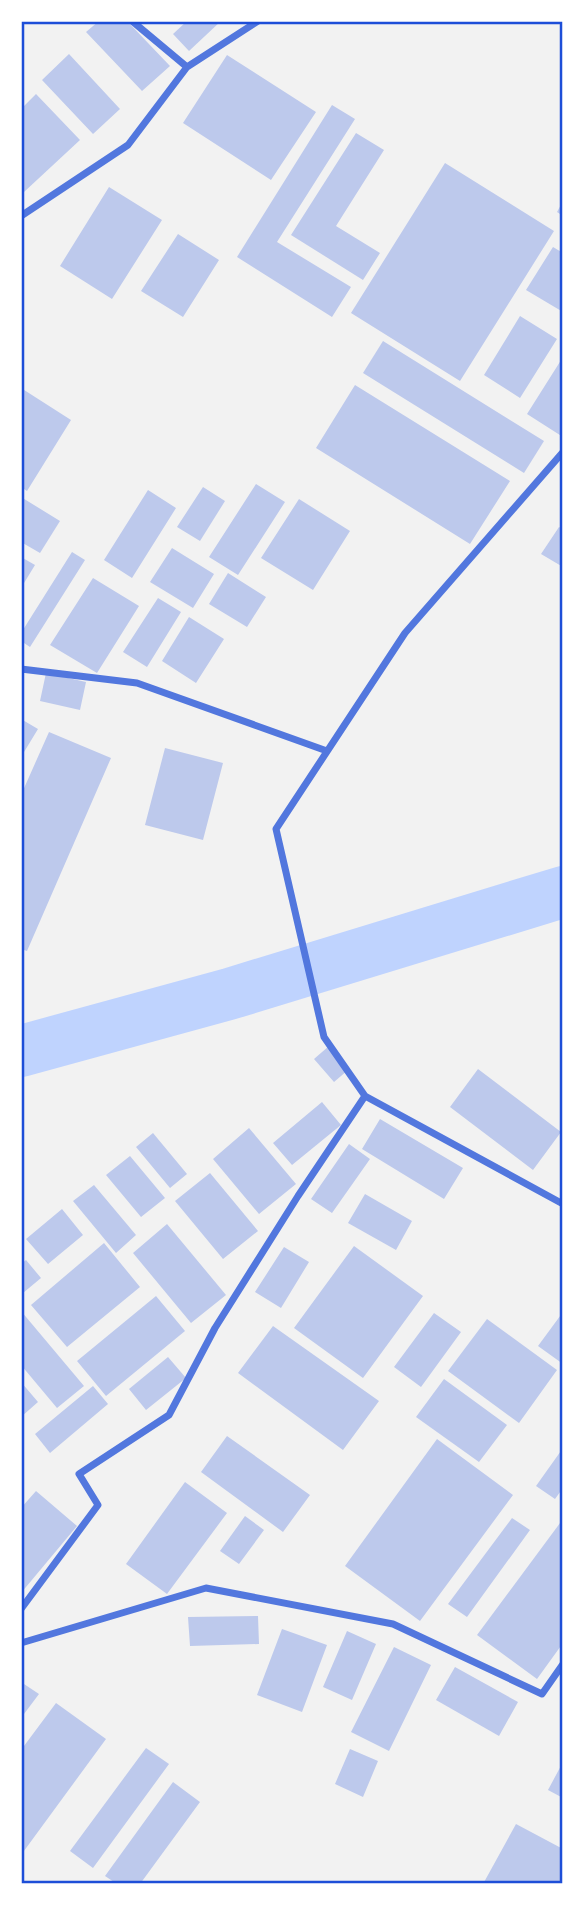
<svg xmlns="http://www.w3.org/2000/svg" width="584" height="1905" font-family="'Space Grotesk',sans-serif">
<rect width="100%" height="100%" fill="#f2f2f2"/>
<g fill="none" stroke-linecap="round" stroke-linejoin="round">
<path stroke="#bfd3fe" stroke-width="52" d="M21 1051 229 994 563 892"/>
</g>
<path fill="#bdc9ec" d="M99 21H127L170 66 142 91 86 32Z
M187 21H221L189 51 173 34Z
M69 54 120 109 93 134 42 80Z
M227 55 316 112 271 180 183 123Z
M36 94 80 140 24 192 21 190V109Z
M332 105 355 119 277 242 351 287 332 317 237 257Z
M356 133 384 150 336 226 380 253 363 280 291 235Z
M445 163 554 231 460 381 351 313Z
M109 187 162 220 112 299 60 266Z
M563 201V216L557 212Z
M178 234 219 260 183 317 141 291Z
M553 247 563 253V312L526 290Z
M520 316 557 339 520 398 484 375Z
M383 341 544 441 524 473 363 373Z
M563 357V437L527 414Z
M355 385 510 481 470 544 316 448Z
M21 388 71 420 27 491 21 487Z
M256 484 285 502 238 575 209 557Z
M203 487 225 501 200 541 177 527Z
M148 490 176 508 132 578 104 560Z
M21 497 60 521 40 553 21 542Z
M299 499 350 531 313 590 261 558Z
M559 527 563 529V567L541 554Z
M172 548 214 574 193 608 150 582Z
M72 552 85 560 30 647 21 641V633Z
M21 557 35 565 21 588Z
M228 573 266 597 247 627 209 604Z
M93 578 139 606 97 673 50 645Z
M158 598 181 612 147 667 123 652Z
M189 617 224 639 196 683 162 661Z
M46 673 86 682 80 710 40 701Z
M21 719 38 729 21 757Z
M49 732 111 758 27 951 21 949V795Z
M165 748 223 763 203 840 145 825Z
M329 1046 348 1070 334 1082 314 1059Z
M478 1069 561 1132 533 1170 450 1107Z
M322 1102 341 1125 292 1165 273 1143Z
M380 1119 463 1168 444 1199 362 1149Z
M249 1128 296 1184 259 1214 213 1159Z
M153 1133 187 1174 170 1188 136 1147Z
M349 1144 370 1159 332 1213 311 1199Z
M130 1156 165 1198 141 1217 106 1175Z
M210 1173 258 1231 223 1259 175 1201Z
M94 1185 136 1235 116 1253 73 1201Z
M365 1194 412 1221 396 1250 348 1223Z
M62 1209 83 1235 48 1264 26 1239Z
M167 1224 226 1295 191 1323 133 1253Z
M104 1243 140 1287 67 1347 31 1305Z
M354 1246 423 1296 363 1378 294 1328Z
M284 1247 309 1262 281 1308 255 1292Z
M26 1260 41 1278 23 1293 21 1264Z
M156 1296 185 1331 106 1396 77 1361Z
M21 1311 84 1386 57 1408 21 1365Z
M563 1312V1364L538 1346Z
M434 1313 461 1332 421 1387 394 1367Z
M487 1319 557 1370 519 1423 448 1371Z
M273 1326 379 1401 343 1450 238 1373Z
M168 1357 186 1378 146 1410 129 1389Z
M444 1379 507 1425 479 1462 416 1417Z
M21 1382 38 1402 21 1417Z
M93 1386 108 1404 50 1453 35 1434Z
M227 1436 310 1495 283 1532 201 1472Z
M437 1439 513 1495 420 1621 345 1566Z
M563 1448V1488L555 1499 536 1486Z
M185 1482 227 1513 167 1594 126 1564Z
M36 1491 77 1526 21 1593V1508Z
M245 1516 264 1530 239 1564 220 1551Z
M512 1518 530 1530 467 1617 448 1604Z
M563 1519V1643L537 1679 477 1635Z
M258 1616 259 1644 190 1646 188 1617Z
M282 1629 327 1645 302 1712 257 1695Z
M347 1631 376 1644 352 1700 323 1687Z
M394 1647 431 1665 389 1751 351 1732Z
M455 1667 518 1702 499 1736 436 1700Z
M21 1682 39 1694 21 1718Z
M56 1703 106 1739 21 1855V1750Z
M146 1748 169 1764 93 1868 70 1851Z
M350 1749 378 1761 363 1797 335 1784Z
M563 1762V1798L548 1790Z
M173 1782 200 1802 140 1884H117L105 1876Z
M516 1824 563 1849V1884H483Z"/>
<g fill="none" stroke-linecap="round" stroke-linejoin="round">
<path stroke="#5277de" stroke-width="7" d="M187 67 258 21
M21 216 128 145 187 67 132 21
M21 669 137 683 327 751
M365 1096 563 1204
M21 1609 98 1505 79 1474 169 1415 215 1328 298 1196 365 1096 324 1037 276 829 405 633 563 452
M21 1643 206 1588 393 1624 542 1694 563 1664"/>
</g>
<rect width="584" height="1905" fill="none" stroke="#ffffff" stroke-width="46"/>
<rect x="23" y="23" width="538" height="1859" fill="none" stroke="#1d4ed8" stroke-width="2.5"/>
</svg>
